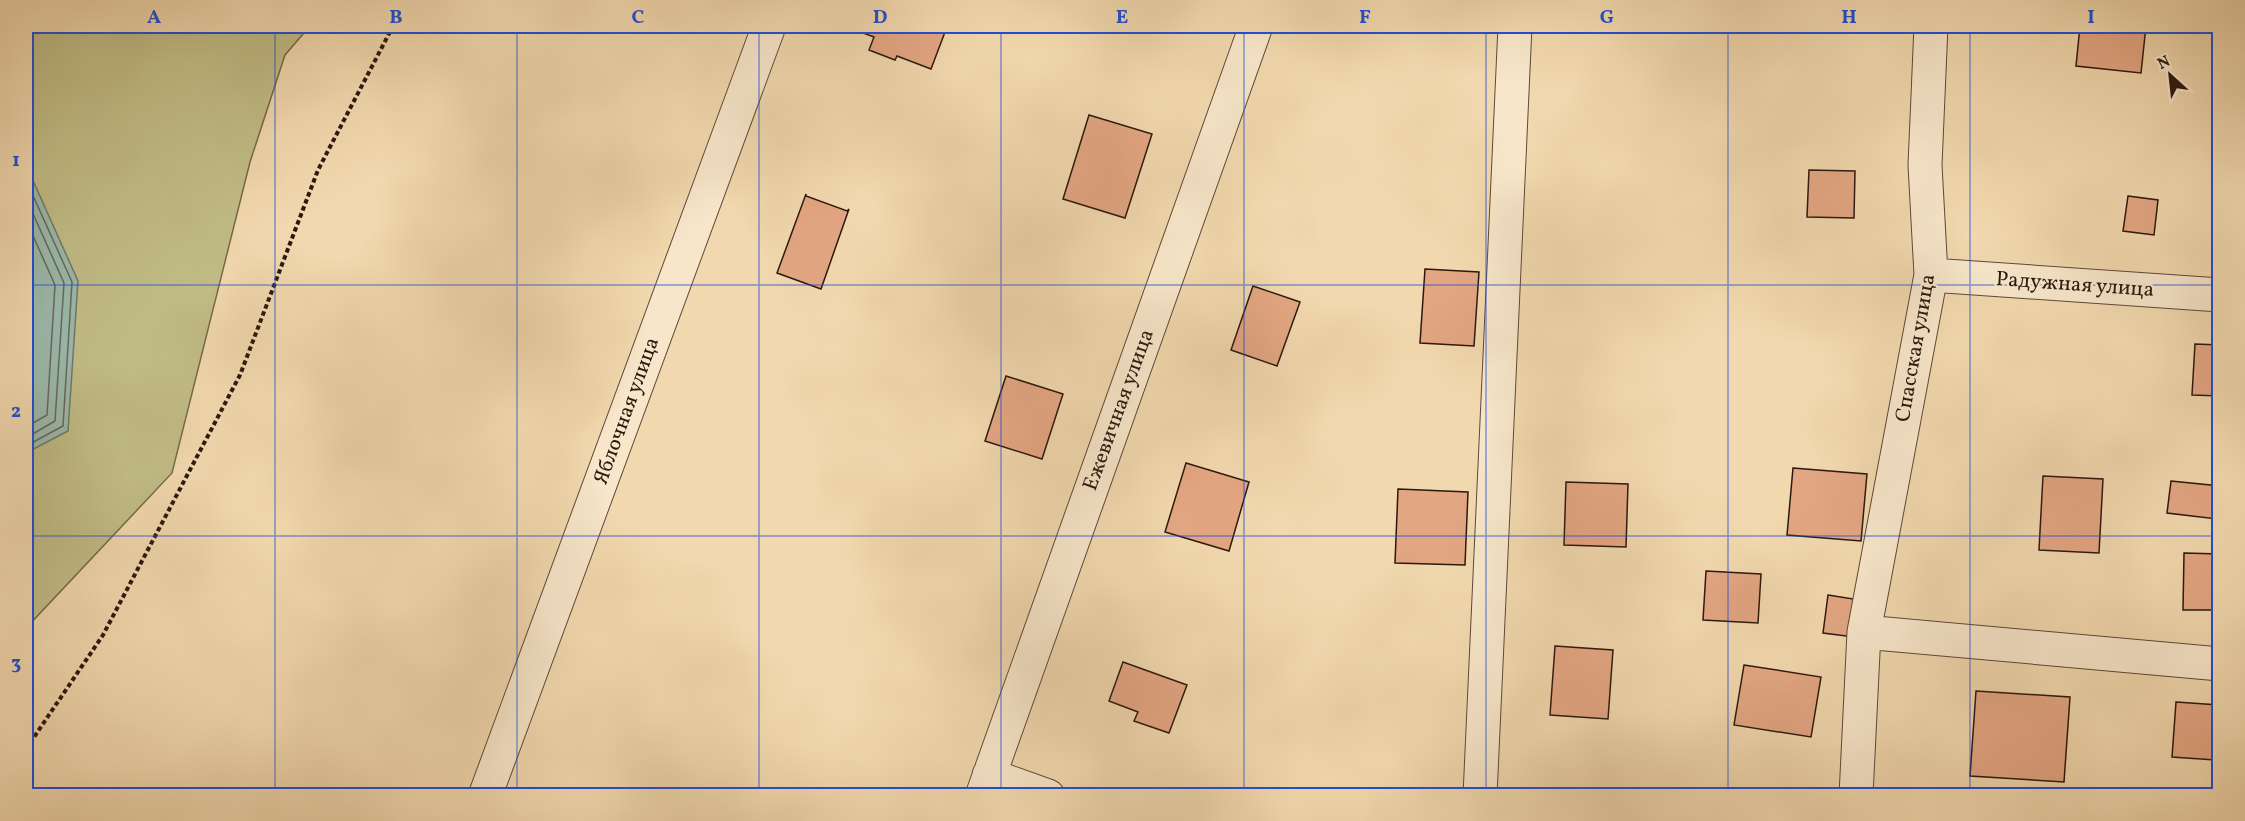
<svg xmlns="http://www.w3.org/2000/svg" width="2245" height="821" font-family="Vollkorn,serif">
<rect width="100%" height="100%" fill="#f2d8ae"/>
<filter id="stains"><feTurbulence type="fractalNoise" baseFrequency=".00333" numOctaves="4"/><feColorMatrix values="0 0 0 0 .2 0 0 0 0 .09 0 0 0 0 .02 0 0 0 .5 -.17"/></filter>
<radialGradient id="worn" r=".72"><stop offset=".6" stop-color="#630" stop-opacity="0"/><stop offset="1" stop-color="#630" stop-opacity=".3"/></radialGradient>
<path fill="#c1bc86" stroke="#766a4a" stroke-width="1.5" d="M26 26H310L285 55 250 162 172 473 26 628Z"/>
<path fill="#9bbaac" stroke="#6f796d" stroke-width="1.5" d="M26 165 78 281 68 431 26 453Z"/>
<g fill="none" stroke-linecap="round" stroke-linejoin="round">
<path stroke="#64695e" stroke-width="1.5" d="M26 180 72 282 63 426 26 446
M26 198 64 283 55 421 26 438
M26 220 55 285 47 415 26 427"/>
</g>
<path fill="#e3a683" stroke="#2c180f" stroke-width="1.5" d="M848 26H930L945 32 931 69 897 56 895 60 869 50 874 37 847 27Z
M2080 26H2146L2141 73 2076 66Z
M1089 115 1152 134 1125 218 1063 199Z
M1809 170 1855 171 1854 218 1807 217Z
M806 194V196L847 211 849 209 821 289 777 273Z
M2128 196 2158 200 2154 235 2123 231Z
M1425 269 1479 272 1474 346 1420 343Z
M1253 286 1300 302 1277 366 1231 350Z
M2195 344 2220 345V396L2192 395Z
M1006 376 1063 394 1042 459 985 441Z
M1186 463 1249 482 1229 551 1165 532Z
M1793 468 1867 474 1861 541 1787 535Z
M2043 476 2103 479 2099 553 2039 550Z
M2171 481 2220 486 2217 519 2167 513Z
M1566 482 1628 484 1626 547 1564 545Z
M1398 489 1468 492 1465 565 1395 563Z
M2184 553 2220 554V610H2183Z
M1706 571 1761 574 1758 623 1703 620Z
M1828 595 1860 600 1854 637 1823 633Z
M1555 646 1613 650 1608 719 1550 715Z
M1123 662 1187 685 1169 733 1134 721 1138 712 1109 701Z
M1744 665 1821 677 1811 737 1734 725Z
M1976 691 2070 697 2064 782 1970 776Z
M2176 702 2219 705 2215 760 2172 757Z"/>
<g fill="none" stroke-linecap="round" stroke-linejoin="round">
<defs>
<path id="minor" d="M1931 275 2220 295
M1864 632 2220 664
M989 775 1048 796
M485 796 769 26
M982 796 1256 26
M1480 796 1515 26
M1856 796 1864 632 1931 275 1925 165 1931 26"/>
</defs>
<use href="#minor" stroke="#5e4837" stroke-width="35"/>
<path stroke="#2c180f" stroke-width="4" stroke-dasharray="4.5 3" stroke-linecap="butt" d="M26 749 103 635 240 375 318 170 393 26"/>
<use href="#minor" stroke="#f7e6ca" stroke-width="33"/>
</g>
<path fill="none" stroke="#1d4ed8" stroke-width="1.5" stroke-opacity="0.55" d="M275 26V796M517 26V796M759 26V796M1001 26V796M1244 26V796M1486 26V796M1728 26V796M1970 26V796M26 285H2220M26 536H2220"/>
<g text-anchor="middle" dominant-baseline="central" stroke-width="4.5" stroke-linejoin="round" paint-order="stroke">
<g font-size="21" fill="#2c180f" stroke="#f7e6ca">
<text transform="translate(2075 285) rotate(4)">Радужная улица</text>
<text transform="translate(1916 348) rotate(-80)">Спасская улица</text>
<text transform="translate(1119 410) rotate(-70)">Ежевичная улица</text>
<text transform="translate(627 411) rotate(-70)">Яблочная улица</text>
</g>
</g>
<rect width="2245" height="821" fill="none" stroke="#f2d8ae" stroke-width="66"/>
<g transform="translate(2170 75) rotate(333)" stroke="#f7e6ca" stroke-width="4.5" paint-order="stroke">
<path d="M0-4.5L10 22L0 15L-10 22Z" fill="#2c180f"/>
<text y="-9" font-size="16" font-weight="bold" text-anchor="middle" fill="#2c180f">N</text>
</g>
<rect x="33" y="33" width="2179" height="755" fill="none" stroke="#1d4ed8" stroke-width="2"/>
<g font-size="20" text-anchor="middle" font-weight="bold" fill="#1d4ed8">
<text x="154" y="23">A</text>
<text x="396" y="23">B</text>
<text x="638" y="23">C</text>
<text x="880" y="23">D</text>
<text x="1122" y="23">E</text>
<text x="1365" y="23">F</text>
<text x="1607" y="23">G</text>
<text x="1849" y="23">H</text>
<text x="2091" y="23">I</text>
<text x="16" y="166">1</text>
<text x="16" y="417">2</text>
<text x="16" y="669">3</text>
</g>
<rect width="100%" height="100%" filter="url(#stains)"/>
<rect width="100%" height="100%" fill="url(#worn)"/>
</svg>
